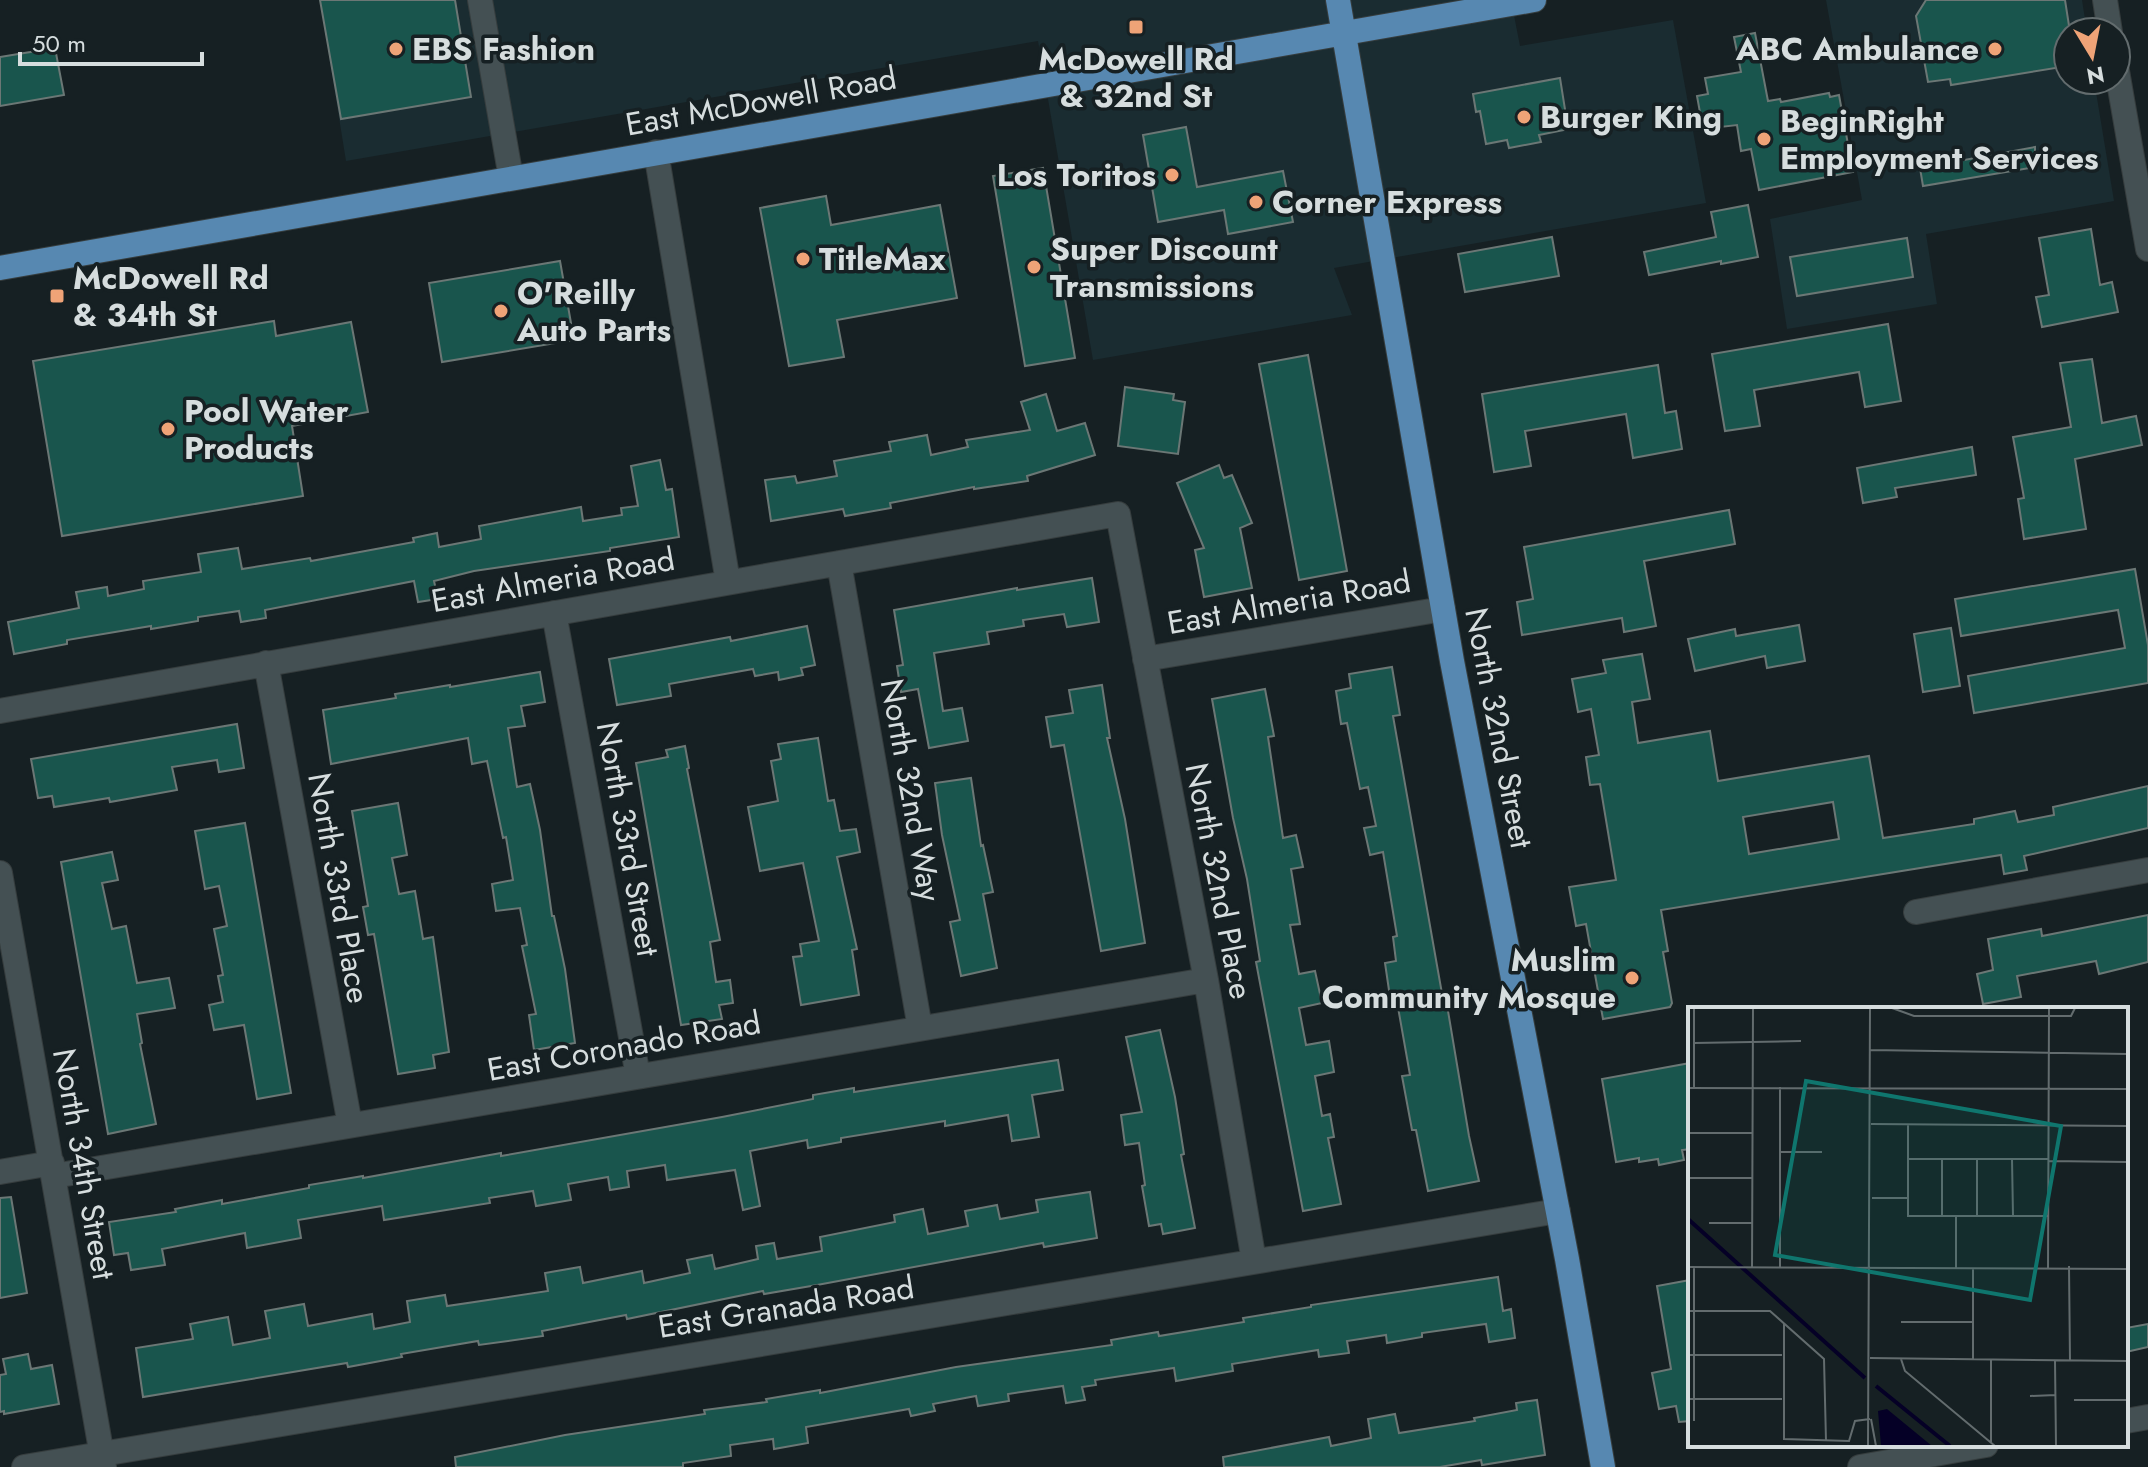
<svg xmlns="http://www.w3.org/2000/svg" width="2148" height="1467" font-family="Jost,sans-serif">
<rect width="100%" height="100%" fill="#162023"/>
<path fill="#1a2c31" d="M320 0H1511L1520 46 1673 20 1706 203 1334 268 1352 315 1093 360 1038 41 346 161Z
M1826 0H2082L2087 32H2068V80H2094L2114 201 1926 234 1937 304 1787 329 1770 219 1862 200Z"/>
<path fill="#19554d" stroke="#6b7775" stroke-width="2" fill-rule="evenodd" d="M320 0H455L471 97 341 119Z
M1926 0H2065L2070 32H2068V66L1951 85 1950 79 1928 82 1916 16Z
M1755 33 1768 101 1780 99 1781 102 1829 93 1830 97 1839 95 1853 172 1759 190 1751 149 1741 151 1737 125 1703 129 1697 96 1708 94 1705 78 1741 72 1734 37Z
M55 48 64 95 0 106V57Z
M1560 78 1567 122 1563 123 1564 130 1539 135 1541 142 1509 148 1507 140 1486 144 1480 111 1476 112 1473 94Z
M1186 127 1197 187 1283 171 1293 222 1228 234 1224 210 1158 222 1143 135Z
M2035 147V167L1923 186 1920 168Z
M1043 168 1075 358 1025 366 993 176Z
M826 196 831 225 940 205 957 298 837 320 844 357 789 366 760 208Z
M1748 205 1758 257 1721 264V261L1649 275 1644 252 1716 237 1711 212Z
M2091 229 2100 285 2112 282 2118 312 2042 327 2036 297 2049 295 2039 238Z
M1552 237 1559 276 1465 292 1458 254Z
M1907 238 1913 277 1797 296 1790 257Z
M560 261 574 340 442 362 429 283Z
M274 321 276 336 351 322 368 412 292 426 303 496 62 536 33 361Z
M1888 324 1901 401 1865 407 1859 372 1754 390 1760 426 1725 431 1712 354Z
M1308 355 1347 571 1299 580 1259 364Z
M2092 359 2102 423 2136 416 2142 445 2075 459 2086 529 2024 539 2018 499 2024 498 2013 437 2071 427 2060 363Z
M1658 365 1665 413 1676 411 1682 449 1633 458 1626 414 1525 431 1531 466 1494 472 1482 394Z
M1125 387 1174 394 1173 400 1185 402 1178 454 1118 446Z
M1046 394 1057 431 1085 423 1095 455 1027 476 1028 481 974 489V487L890 503 891 508 845 516 843 509 771 521 765 480 795 476 797 483 837 476 834 461 891 451 889 442 927 435 931 455 968 447 966 440 1030 430 1021 402Z
M1972 447 1976 475 1895 488 1897 497 1863 503 1857 468Z
M660 460 666 490 672 489 679 537 610 548V551L474 571 434 581 438 599 418 602 414 581 265 610 266 618 241 622 239 611 198 617V621L151 629V626L67 640V644L14 654 8 622 79 608 76 592 107 587 108 596 144 589 143 581 201 572 198 554 238 548 242 569 310 558 311 561 414 542 413 538 437 533 439 547 481 539 479 526 581 507 583 521 622 515 621 508 638 506 631 466Z
M1219 465 1224 478 1232 475 1252 523 1240 528 1252 588 1204 597 1195 550 1204 548 1177 483Z
M1729 510 1735 544 1644 561 1656 626 1624 632 1622 618 1522 635 1517 602 1533 599 1524 547Z
M2135 569 2148 645V683L1974 713 1968 676 2125 648 2118 610 1961 636 1955 599Z
M1092 578 1099 622 1067 627 1064 614 1023 620 1024 626 987 632 989 644 934 653 943 711 962 708 968 741 929 748 918 689 901 692 897 666 903 665 894 610 1017 588V590Z
M1799 625 1805 661 1767 668 1765 656 1695 671 1688 639 1735 629 1736 636Z
M807 626 815 665 801 668 803 675 779 680 778 672 755 676 753 669 669 684 671 696 617 705 609 659 730 637 731 641Z
M1951 628 1960 686 1923 692 1914 634Z
M1642 654 1650 699 1632 702 1638 743 1710 731 1718 781 1869 756 1883 838 1974 824V819L2015 811 2018 822 2054 815 2053 807 2148 786V828L2024 856 2027 870 2004 874 2001 855 1661 910 1668 951 1663 952 1672 1003 1670 1007 1603 1019 1586 924 1576 926 1569 887 1616 880 1600 784 1590 785 1586 757 1599 755 1591 709 1578 712 1572 679 1606 673 1603 660ZM1833 802 1839 839 1749 854 1743 817Z
M1392 667 1400 715 1393 716 1444 1005H1447L1469 1136 1479 1181 1428 1191 1416 1130H1412L1402 1076 1410 1075 1396 996 1390 997 1385 963 1396 961 1393 937 1397 936 1383 852 1370 855 1364 828 1376 826 1368 787 1360 789 1347 723 1341 724 1336 691 1351 688 1349 674Z
M540 672 545 702 521 706 525 726 508 728 517 787 530 784 540 830 552 916H554L565 969 575 1043 534 1050 529 1015 536 1014 522 946 527 945 520 908 496 911 492 884 513 880 506 837 503 838 487 761 472 764 468 738 331 764 323 710 396 698 395 694 450 685V687Z
M1102 685 1110 738H1107L1125 819 1145 943 1101 951 1064 745 1051 747 1046 717 1073 713 1069 690Z
M1265 689 1274 736 1268 737 1283 838 1296 835 1303 867 1291 869 1300 924 1290 925 1299 974 1315 971 1322 1003 1299 1008 1306 1045 1329 1041 1334 1072 1315 1076 1322 1116 1330 1114 1334 1137 1328 1138 1341 1204 1303 1211 1256 962 1260 961 1247 879 1233 818 1212 699Z
M237 724 244 768 219 772 217 760 172 767 177 790 110 802 109 798 54 807 52 796 38 798 31 759Z
M818 738 828 801 834 800 840 831 856 829 860 852 837 857 857 949 852 950 859 995 801 1005 793 957 802 956 800 944 819 941 803 863 760 871 748 807 778 801 771 761 781 759 778 744Z
M685 746 689 768 687 769 720 940 710 942 716 982 730 980 733 1003 719 1005 722 1019 681 1025 636 763 668 757 666 750Z
M971 778 981 846 983 845 993 892 983 894 997 968 961 976 950 922 960 920 942 835 935 783Z
M398 803 407 855 392 858 399 894 415 891 423 939 433 937 449 1052 433 1055 435 1068 398 1074 374 934 368 935 363 907 368 906 352 811Z
M245 823 291 1093 257 1099 244 1025 214 1030 209 1005 223 1002 218 976 223 975 214 929 227 926 219 886 205 889 195 831Z
M112 852 118 880 102 883 112 929 126 926 137 983 169 978 175 1008 137 1014 142 1043 140 1044 156 1124 108 1134 61 862Z
M2148 915V962L2099 974 2096 961 2017 976 2021 997 1983 1004 1977 974 1993 970 1988 939 2041 929 2042 936Z
M1160 1030 1175 1097 1184 1154 1181 1155 1195 1228 1163 1234 1161 1224 1149 1226 1142 1186 1145 1185 1139 1143 1125 1145 1121 1115 1142 1112 1126 1037Z
M1058 1060 1063 1090 1032 1095 1039 1137 1012 1141 1008 1115 945 1126V1121L841 1138V1142L808 1148 807 1140 750 1151 760 1206 743 1210 735 1170 667 1180 665 1165 627 1171 629 1187 610 1190 608 1177 568 1184 571 1200 536 1206 533 1191 489 1198 490 1203 384 1220 382 1206 298 1220 301 1238 247 1248 245 1233 162 1249 165 1265 131 1270 128 1253 114 1255 109 1222 176 1212 175 1209 222 1200V1204L309 1188V1185L363 1176V1178L501 1153V1156L722 1117 813 1099V1095L854 1088V1092Z
M1690 1063V1149L1682 1150 1684 1160 1659 1165 1658 1159 1639 1162V1158L1616 1162 1602 1079Z
M1090 1192 1097 1238 1044 1247 1043 1243 817 1285 764 1294 763 1291 627 1319 626 1315 542 1331 543 1336 479 1345 478 1341 401 1354 402 1357 348 1367 347 1363 143 1397 136 1348 193 1339 190 1324 228 1317 233 1345 270 1338 265 1311 304 1304 308 1326 372 1314 374 1329 410 1322 407 1301 445 1295 447 1306 548 1291 545 1273 580 1267 583 1283 642 1271 644 1283 690 1273 687 1260 712 1255 715 1269 758 1259 756 1246 774 1243 777 1259 822 1251 820 1237 895 1222 894 1215 923 1209 928 1234 968 1226 965 1211 997 1205 1000 1219 1038 1212 1036 1200Z
M11 1197 27 1293 0 1298V1198Z
M1498 1277 1503 1311 1511 1309 1515 1338 1489 1342 1486 1324 1422 1333V1337L1387 1343 1386 1335 1347 1341 1349 1353 1319 1357 1318 1350 1232 1364 1233 1371 1176 1381 1174 1368 1095 1380 1096 1385 1082 1387 1085 1400 1066 1403 1063 1386 1008 1394 1009 1401 978 1406 976 1396 933 1404 935 1411 911 1416 909 1409 806 1427 808 1443 774 1449 773 1439 730 1445 731 1456 683 1463V1467H456L455 1457 565 1435 705 1414 704 1410 767 1402 766 1399 820 1390V1393L956 1367 1112 1345 1111 1340 1158 1332 1159 1336 1244 1322 1243 1318 1311 1307V1305Z
M1690 1280V1421L1679 1422 1676 1406 1659 1409 1652 1373 1671 1369 1657 1286Z
M2148 1324V1347L2126 1352V1328Z
M28 1354 31 1369 52 1365 59 1404 4 1414V1411L0 1412V1375L6 1374 3 1359Z
M1537 1400 1545 1455 1482 1465 1481 1460 1440 1467H1224L1223 1457 1329 1437 1331 1446 1371 1438 1368 1419 1395 1414 1399 1433 1475 1421 1474 1418 1517 1410 1516 1403Z"/>
<g fill="none" stroke-linecap="round" stroke-linejoin="round">
<defs>
<path id="minor" d="M480 0 511 178
M2105 0 2110 32
M2116 65 2148 249
M656 152 728 582
M839 563 920 1028
M554 613 638 1076
M1145 659 1443 609
M266 663 350 1125
M0 711 1118 514 1206 980 1254 1261
M0 873 104 1467
M1916 912 2148 870
M0 1172 52 1163
M54 1176 1206 980
M2126 1421 2148 1417
M24 1467 1558 1211
M1860 1467 1986 1445"/>
<path id="major" d="M1338 0 1452 661 1567 1259 1603 1467
M0 268 1534 0"/>
</defs>
<use href="#minor" stroke="#363d3e" stroke-width="26"/>
<use href="#major" stroke="#363d3e" stroke-width="26"/>
<use href="#minor" stroke="#445053" stroke-width="24"/>
<use href="#major" stroke="#5788b1" stroke-width="24"/>
</g>
<g fill="#efa377" stroke="#162023" stroke-width="3">
<rect x="1128" y="19" width="16" height="16" rx="4"/>
<circle cx="396" cy="49" r="8"/>
<circle cx="1995" cy="49" r="8"/>
<circle cx="1524" cy="117" r="8"/>
<circle cx="1764" cy="139" r="8"/>
<circle cx="1172" cy="175" r="8"/>
<circle cx="1256" cy="202" r="8"/>
<circle cx="803" cy="259" r="8"/>
<circle cx="1034" cy="267" r="8"/>
<rect x="49" y="288" width="16" height="16" rx="4"/>
<circle cx="501" cy="311" r="8"/>
<circle cx="168" cy="429" r="8"/>
<circle cx="1632" cy="978" r="8"/>
</g>
<g text-anchor="middle" dominant-baseline="central" stroke-width="7" stroke-linejoin="round" paint-order="stroke">
<g font-size="32" font-weight="bold" fill="#d6ddde" stroke="#162023" text-anchor="start">
<text x="412" y="49">EBS Fashion</text>
<text x="1979" y="49" text-anchor="end">ABC Ambulance</text>
<text x="1136" y="59" text-anchor="middle">McDowell Rd<tspan x="1136" dy="37">&amp; 32nd St</tspan></text>
<text x="1540" y="117">Burger King</text>
<text x="1780" y="121">BeginRight<tspan x="1780" dy="37">Employment Services</tspan></text>
<text x="1156" y="175" text-anchor="end">Los Toritos</text>
<text x="1272" y="202">Corner Express</text>
<text x="1050" y="249">Super Discount<tspan x="1050" dy="37">Transmissions</tspan></text>
<text x="819" y="259">TitleMax</text>
<text x="73" y="278">McDowell Rd<tspan x="73" dy="37">&amp; 34th St</tspan></text>
<text x="517" y="293">O'Reilly<tspan x="517" dy="37">Auto Parts</tspan></text>
<text x="184" y="411">Pool Water<tspan x="184" dy="37">Products</tspan></text>
<text x="1616" y="960" text-anchor="end">Muslim<tspan x="1616" dy="37">Community Mosque</tspan></text>
</g>
<g font-size="32" fill="#d6ddde" stroke="#162023">
<text transform="translate(761 101) rotate(-10)">East McDowell Road</text>
<text transform="translate(553 580) rotate(-10)">East Almeria Road</text>
<text transform="translate(1289 602) rotate(-10)">East Almeria Road</text>
<text transform="translate(1499 728) rotate(79)">North 32nd Street</text>
<text transform="translate(911 790) rotate(80)">North 32nd Way</text>
<text transform="translate(628 839) rotate(80)">North 33rd Street</text>
<text transform="translate(1219 881) rotate(79)">North 32nd Place</text>
<text transform="translate(339 888) rotate(80)">North 33rd Place</text>
<text transform="translate(624 1046) rotate(-10)">East Coronado Road</text>
<text transform="translate(84 1164) rotate(80)">North 34th Street</text>
<text transform="translate(786 1307) rotate(-9)">East Granada Road</text>
</g>
</g>
<g transform="translate(1688 1007)">
<rect width="440" height="440" fill="#162023"/>
<path d="M199 402 244 439H193L190 404Z" fill="#050026"/>
<path fill="none" stroke="#050026" stroke-width="4" d="M0 212 177 371M188 379 262 439"/>
<path fill="none" stroke="#636c6e" stroke-width="2" d="M6 1V81M204 1 226 9H383L387 1M6 36 113 34M182 43 440 47M92 80V261M0 81 440 82M183 117 440 119M220 117V209H361M0 126H65M92 145H134M220 152H361M289 152V209M324 152 325 209M361 154 440 155M0 171H64M184 191H220M254 209V152M21 216H64M381 259 382 354M0 260 440 262M64 260 65 1M268 261V209M360 261 361 1M0 304H82L136 352 138 434M213 315H285M96 317V432L161 434 167 414 182 412M0 348H94M182 351 440 354M213 352 217 364 307 439M285 352V261M303 352V435M367 354 368 439M342 389 368 388M0 392H94M386 393H440M183 412 188 439M6 414V260M180 439 182 1"/>
<path fill="#0f766e" fill-opacity="0.15" stroke="#0f766e" stroke-width="4" d="M118 74 373 119 342 293 87 248Z"/>
<rect width="440" height="440" fill="none" stroke="#d6ddde" stroke-width="4"/>
</g>
<g transform="translate(2092 56) rotate(170)"><circle r="38" fill="#162023" stroke="#636c6e" stroke-width="2"/>
<path d="M0-6L14 30L0 20L-14 30Z" fill="#efa377"/>
<text y="-12" font-size="22" font-weight="bold" text-anchor="middle" fill="#d6ddde">N</text>
</g>
<path d="M20 52v12h182v-12" fill="none" stroke="#d6ddde" stroke-width="4"/>
<text x="32" y="52" font-size="24" fill="#d6ddde" stroke="#162023" stroke-width="6" paint-order="stroke">50 m</text>
</svg>
